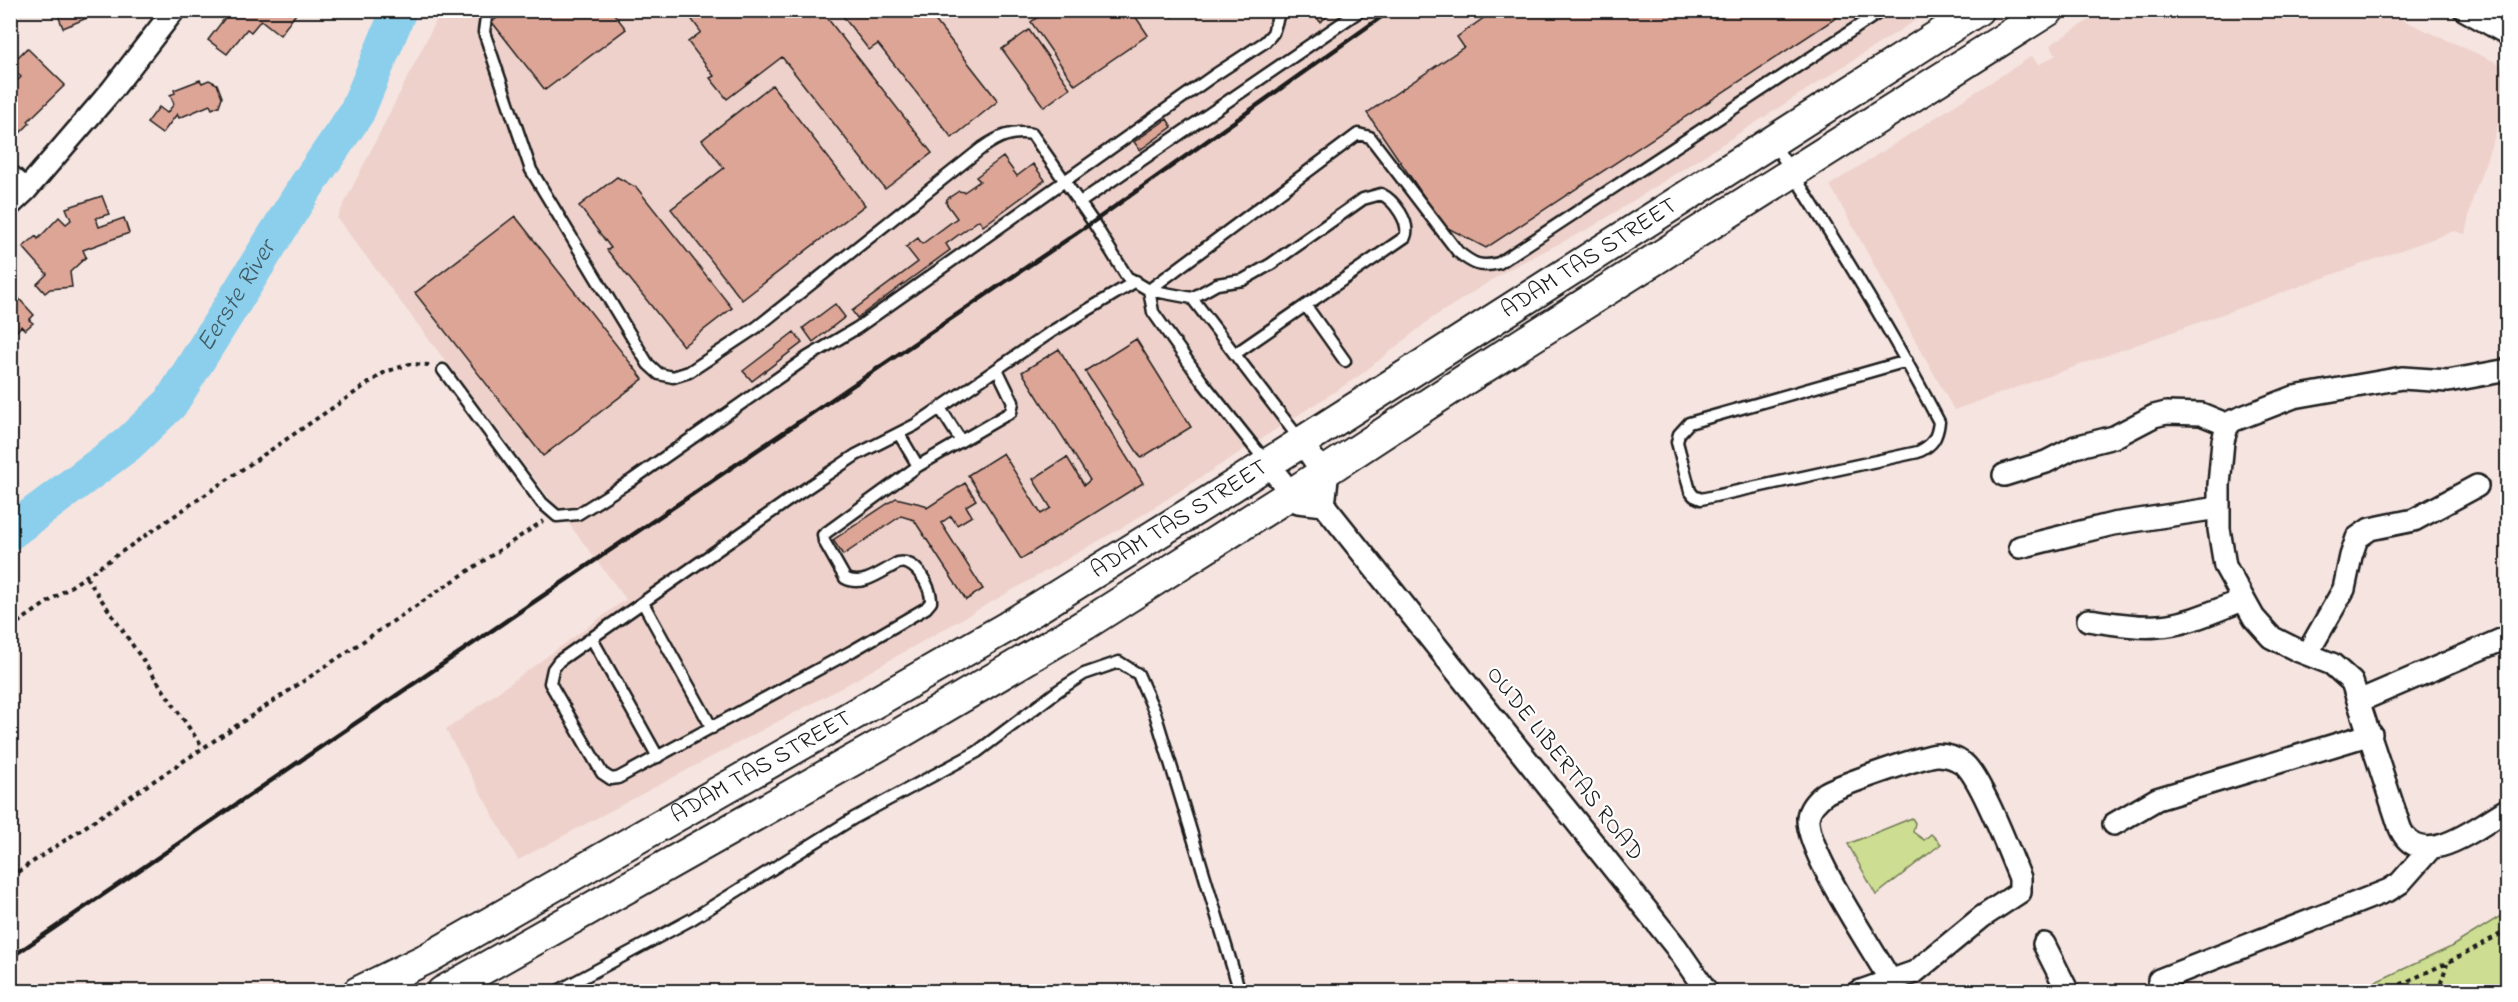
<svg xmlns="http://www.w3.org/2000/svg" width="2518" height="1002" font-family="'Indie Flower',sans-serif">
<rect width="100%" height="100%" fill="#f5e4e0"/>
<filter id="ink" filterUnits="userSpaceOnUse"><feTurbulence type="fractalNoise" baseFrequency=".0167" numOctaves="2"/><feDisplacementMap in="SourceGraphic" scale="12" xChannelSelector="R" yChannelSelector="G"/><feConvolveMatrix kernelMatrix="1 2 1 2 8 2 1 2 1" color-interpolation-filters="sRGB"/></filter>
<g filter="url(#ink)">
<path fill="#eed1ca" d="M2105 10 2383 11 2502 65 2507 76V101L2473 197 2465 234 2454 231 1954 410 1830 185 2032 56 2038 65 2056 55 2050 45Z
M441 11H1930L1592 227 1509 269 1432 318 1359 376 1128 524 839 689 518 860 446 730 626 599 337 218Z"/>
<path fill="#cdde92" stroke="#747d57" stroke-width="1.5" d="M1912 818 1915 823 1913 832 1924 840 1931 834 1941 844 1876 895 1848 844Z
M2507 912V991H2356L2449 948Z"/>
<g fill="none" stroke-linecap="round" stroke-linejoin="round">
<path stroke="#8bcfec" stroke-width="36" id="s1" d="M10 532 128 444 170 404 305 188 357 112 399 10"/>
</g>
<path fill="#dda596" stroke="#1c1c1c" stroke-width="1.5" d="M56 10H106L63 28Z
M231 10H299L280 35 261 20 251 32 247 29 227 54 208 40Z
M507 10H611L626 29 545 90 492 22Z
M685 10H821L932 153 885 189 782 57 727 99 710 78 714 76 688 42 701 32Z
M838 10H927L998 101 952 138 878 44 869 50Z
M1048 10H1131L1148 35 1075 85 1031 22Z
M1167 10H1182L1172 17Z
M1312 10H1336L1320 22Z
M1495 10H1848L1486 248 1444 226 1367 113 1464 47 1457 37Z
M1029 30 1070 88 1044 107 1002 49Z
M27 48 65 85 28 121 30 123 16 137 10 133V88L21 77 10 65Z
M200 80 202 83 209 80 217 84 222 97 219 106 212 109 210 105 179 118 177 114 162 134 147 123 159 107 167 113 174 104 170 95 175 93 174 90Z
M772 85 865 205 742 300 671 209 724 168 702 140Z
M1167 119 1172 127 1140 150 1134 142Z
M1003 157 1017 176 1033 164 1045 180 983 226 979 220 946 244 950 250 857 318 852 311 918 262 906 247 918 238 922 244 957 218 946 203 947 199 959 191 964 192 980 181 976 177Z
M617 177 637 188 732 308 683 346 607 250 611 248 579 206Z
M102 196 109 214 96 218 99 227 124 218 129 233 83 250 86 257 70 272 72 287 50 289 45 293 37 284 47 274 23 247 36 236 38 239 59 217 66 224 71 220 66 208Z
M515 216 643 379 543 456 415 293Z
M10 289 34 315 29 320 33 323 25 330 21 326 17 331 12 326 10 327Z
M835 304 845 317 813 342 803 328Z
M794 332 802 343 752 381 743 371Z
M1136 339 1191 427 1141 458 1085 371Z
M1059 349 1143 483 1021 559 968 475 1003 453 1041 514 1051 508 1033 479 1067 457 1084 485 1090 480 1022 372Z
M965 483 976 500 966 506 972 516 957 525 951 516 941 523 983 589 966 600 914 520 901 516 843 555 833 540 896 498 925 505 927 508Z"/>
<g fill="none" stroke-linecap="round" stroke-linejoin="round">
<defs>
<path id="lane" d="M487 10 484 32 531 170 648 364 659 374 673 377 689 372 757 327 982 148C998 137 1012 130 1032 134L1093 222 1127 277 1149 290 1192 298 1217 284 1243 280 1271 264 1363 199 1381 194C1394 200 1411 223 1405 237L1235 354
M1774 144C1832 235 1889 326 1939 422 1937 438 1933 445 1918 452L1701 499 1694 496 1690 491 1677 442 1679 434 1689 423 1907 361
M1079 203 1361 10
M1149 290 1358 134 1370 137 1458 252C1473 264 1480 268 1499 263L1883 10
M1149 290 1153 312 1201 380 1266 462
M1192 298 1301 441
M1306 306 1345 361
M997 369 1013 402 1011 412 918 466 823 535 824 541 845 578C862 588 882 571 898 563 915 558 932 587 931 602L926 608 852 651 618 778 611 779 602 773 550 683 553 669 559 661 786 502 856 455 915 425 1051 332 1136 281
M443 370 542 503 557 516 578 514 632 480 808 357 857 328 1213 76 1265 42 1273 33 1280 10
M940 408 961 441
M899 434 918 466
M643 603 712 728
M592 639 658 757
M556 992 692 919 854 818 977 752 1059 690 1084 674 1119 662 1138 674 1155 713 1240 992"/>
<path id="street" d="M2465 10 2508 34
M10 176 26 190
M10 205 26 190 112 90 174 10
M2508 370 2448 381 2402 378 2294 397 2232 421 2227 427 2223 441 2219 485V529L2225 566 2254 618 2271 637 2299 651 2332 664 2352 682 2400 828C2420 875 2480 825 2508 809
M1301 441 1327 479 1324 505
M1267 463 1298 502 1324 505
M2004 475 2046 462 2075 447 2114 437 2154 416 2166 413 2201 414 2228 425
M1324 505 1676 947 1707 992
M2020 547 2113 524 2218 508
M2088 620C2111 623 2135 628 2158 626 2186 625 2217 610 2243 600
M2307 654 2344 589 2351 556 2357 538 2370 529 2414 520 2477 486
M2359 701 2508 637
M2114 824 2157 799 2371 734
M2044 944 2068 992
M2159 980 2389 890 2400 883 2430 849
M1858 992 1915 972 1982 917 2020 892V878C2010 854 1981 778 1964 764 1957 759 1947 755 1938 755 1925 755 1838 786 1826 793 1818 799 1809 807 1808 818 1806 851 1872 948 1890 980"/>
<g id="secondary">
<path id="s2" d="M358 992 428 958 1007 627 1211 500 1978 10"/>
<path d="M442 992 894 737 1086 624 1291 494 1466 379 2049 10"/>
</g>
</defs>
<use href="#lane" stroke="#1c1c1c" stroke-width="15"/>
<use href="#street" stroke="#1c1c1c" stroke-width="26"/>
<use href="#secondary" stroke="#1c1c1c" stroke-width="34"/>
<path stroke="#1c1c1c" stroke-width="4" stroke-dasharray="4.5 4.5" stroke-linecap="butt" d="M86 577 203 748
M10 628 385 372 410 364 431 365
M10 877 543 521
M2384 992 2447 963 2508 930
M2438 992 2447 964"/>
<use href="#lane" stroke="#fff" stroke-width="10"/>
<use href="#street" stroke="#fff" stroke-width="21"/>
<use href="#secondary" stroke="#fff" stroke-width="30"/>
<path stroke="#1c1c1c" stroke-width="4.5" d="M10 958 1093 222 1391 10"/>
</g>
</g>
<g text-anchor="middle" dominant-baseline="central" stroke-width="4.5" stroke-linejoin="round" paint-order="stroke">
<g font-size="24" fill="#1c1c1c" stroke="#fff">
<text stroke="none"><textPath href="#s2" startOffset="1434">ADAM TAS STREET</textPath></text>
<text stroke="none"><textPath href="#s2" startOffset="948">ADAM TAS STREET</textPath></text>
<text transform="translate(1564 764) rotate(52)">OUDE LIBERTAS ROAD</text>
<text stroke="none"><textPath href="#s2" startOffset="462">ADAM TAS STREET</textPath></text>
</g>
<g font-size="26" font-style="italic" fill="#435b65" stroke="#fff">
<text stroke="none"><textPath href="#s1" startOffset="332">Eerste River</textPath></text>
</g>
</g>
<rect width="2518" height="1002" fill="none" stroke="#fff" stroke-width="36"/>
<rect x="18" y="18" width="2482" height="966" fill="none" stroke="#1c1c1c" stroke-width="2" filter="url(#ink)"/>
</svg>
